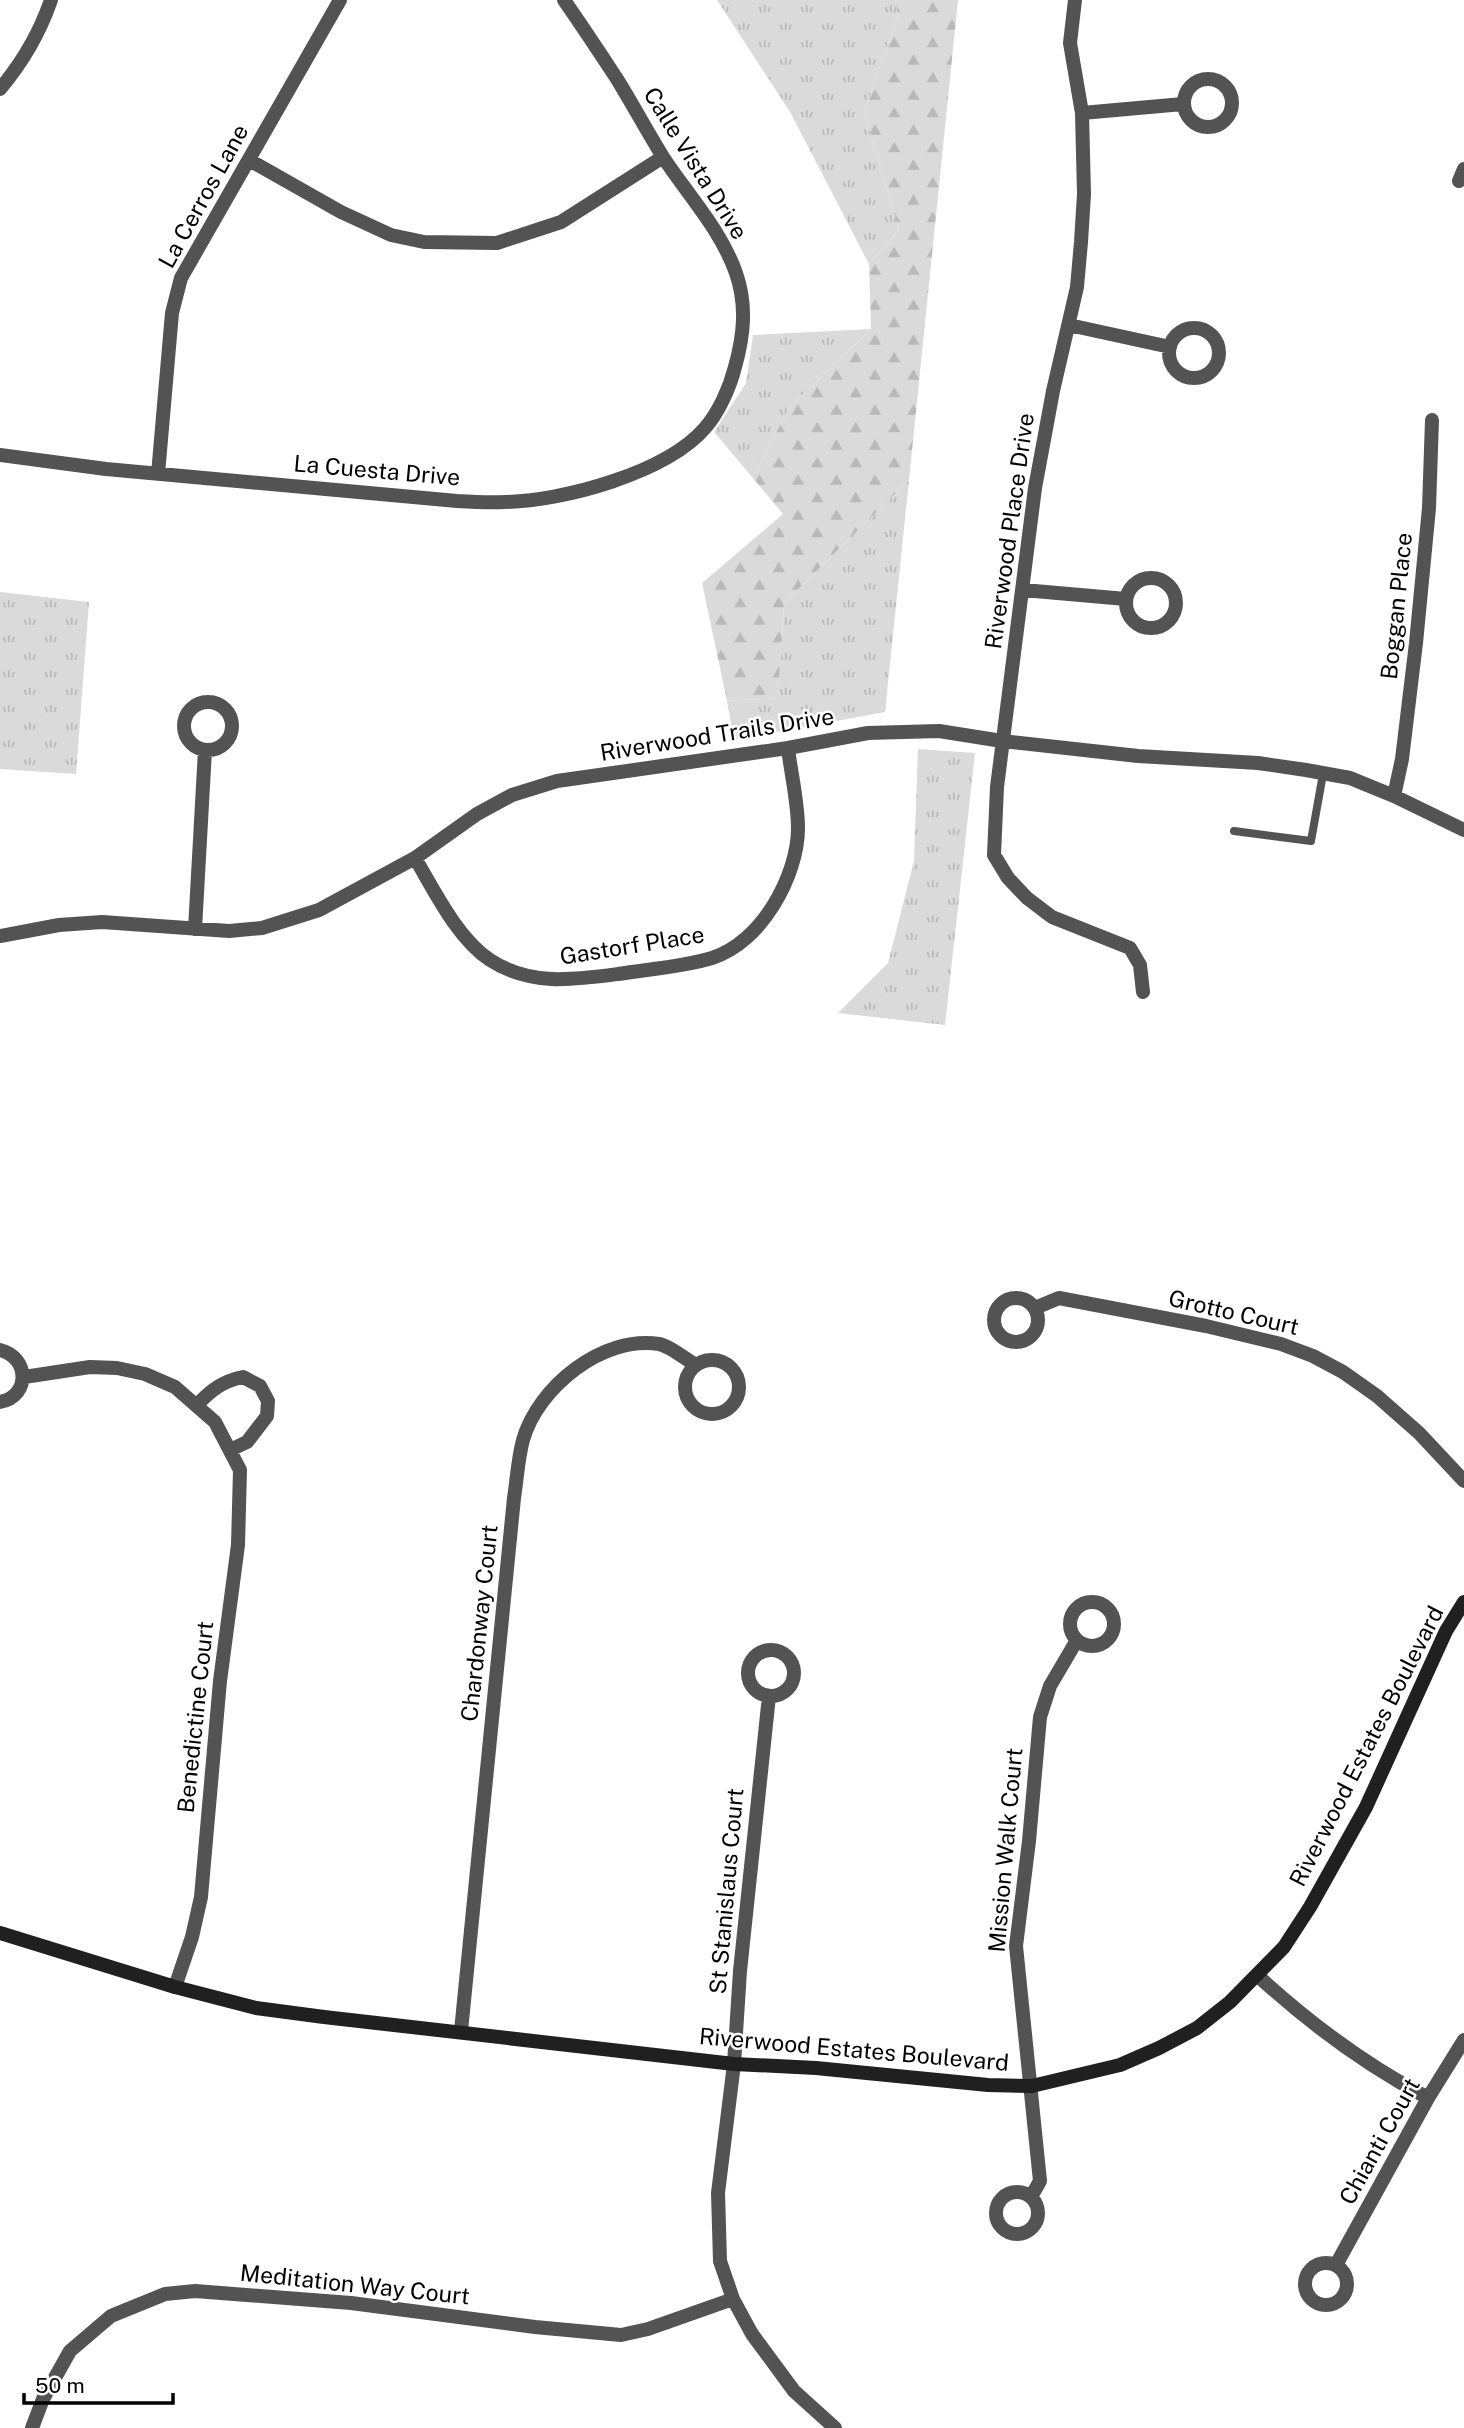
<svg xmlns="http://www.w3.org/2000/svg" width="1464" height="2428" font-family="'Public Sans',sans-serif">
<defs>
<pattern id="grass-tufts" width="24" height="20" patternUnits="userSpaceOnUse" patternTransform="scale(1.75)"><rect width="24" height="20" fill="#dadada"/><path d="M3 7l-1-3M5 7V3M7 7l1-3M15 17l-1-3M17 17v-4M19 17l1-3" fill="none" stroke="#b9b9b9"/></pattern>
<pattern id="forest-firs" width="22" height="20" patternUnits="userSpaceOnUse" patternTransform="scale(1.75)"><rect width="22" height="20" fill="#dadada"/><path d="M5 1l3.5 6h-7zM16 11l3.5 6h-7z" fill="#b9b9b9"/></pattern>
</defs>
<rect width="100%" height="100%" fill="#fff"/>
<path fill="url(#grass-tufts)" d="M717 0H895L898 15 864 112 899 230 869 264 790 112Z
M871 329 790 407 752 477 714 432 746 383 753 335Z
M909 480 885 712 734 740 727 701 778 698 784 603Z
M0 592 89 602 76 774 0 769Z
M918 749 975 753 945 1025 838 1013 888 963 914 861Z"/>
<path fill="url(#forest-firs)" d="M895 0H958L909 480 784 603 778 698 727 701 702 583 783 514 752 477 790 407 871 329 869 264 899 230 864 112 898 15Z"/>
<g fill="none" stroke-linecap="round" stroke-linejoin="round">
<path stroke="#535353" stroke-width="8" d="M1234 831 1311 841 1323 774"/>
<path stroke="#535353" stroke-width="14" d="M1075 0 1070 43 1082 113 1084 194 1081 242 1077 287 1053 391 1035 488 997 787 994 855 1008 878 1027 898 1052 917 1130 948 1140 965 1143 992
M1184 103a24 24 0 1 1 48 0a24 24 0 1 1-48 0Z
M0 89C22 63 40 32 51 0
M1082 113 1183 104
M249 160 341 212 391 235 424 242 497 243 561 222 663 157
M1459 181 1464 169
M1069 325 1170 347
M1169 353a25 25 0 1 1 50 0a25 25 0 1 1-50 0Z
M0 455 106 469 457 501C473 502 489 503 505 502 563 501 666 473 705 428 719 412 730 387 735 367 744 335 747 305 736 273 721 230 688 195 663 157 647 131 633 105 617 79 600 53 582 26 564 0
M158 474 172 313 181 278 340 0
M1126 603a25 25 0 1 1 50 0a25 25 0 1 1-50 0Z
M1023 590 1126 599
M184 726a24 24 0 1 1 48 0a24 24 0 1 1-48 0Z
M1394 796 1402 759 1416 643 1429 508 1432 420
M415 858C434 890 457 938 490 960 530 986 573 980 618 974 649 969 682 967 712 958 761 943 798 876 798 828 798 802 791 774 788 748
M195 929 205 750
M0 936 59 925 102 922 229 931 262 928 319 910 415 858 477 814 512 795 557 781 788 748 868 733 939 731 1002 741 1138 756 1258 763 1306 770 1350 778 1394 796 1464 830
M994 1320a22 22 0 1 1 44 0a22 22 0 1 1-44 0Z
M1035 1308 1059 1298 1206 1326 1281 1344 1313 1356 1343 1372 1377 1396 1419 1433 1464 1481
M0 1350C29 1357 31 1396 0 1402
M685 1387a27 27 0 1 1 54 0a27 27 0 1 1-54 0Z
M24 1377 90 1367 117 1368 145 1374 175 1387 215 1422 240 1470 238 1545 220 1681 201 1897 192 1937 175 1987
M197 1405C211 1390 223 1381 243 1377L260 1386 268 1401 267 1416 247 1442 230 1450
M1070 1624a22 22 0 1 1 44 0a22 22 0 1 1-44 0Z
M748 1673a23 23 0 1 1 46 0a23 23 0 1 1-46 0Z
M769 1696 740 1971 734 2064 718 2193 720 2261 733 2299 752 2334 794 2391 835 2428
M1257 1975C1309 2023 1366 2065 1428 2098
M461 2031 514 1498C517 1479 518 1458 523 1440 538 1387 603 1335 659 1344 670 1346 685 1359 696 1365
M996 2213a21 21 0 1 1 42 0a21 21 0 1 1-42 0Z
M1031 2197 1040 2181 1016 1946 1029 1841 1040 1717 1050 1686 1077 1640
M1305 2284a21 21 0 1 1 42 0a21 21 0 1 1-42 0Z
M1336 2265 1428 2098 1464 2040
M32 2428 43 2399 70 2351 111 2316 165 2294 195 2291 351 2303 535 2327 621 2335 648 2329 733 2299"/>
<path stroke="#202020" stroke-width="14" d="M0 1933 175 1987 256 2008 324 2017 734 2064 816 2068 988 2085 1032 2086 1120 2065 1159 2048 1197 2028 1230 2002 1284 1947 1310 1907 1366 1807 1446 1631 1464 1602"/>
</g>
<g text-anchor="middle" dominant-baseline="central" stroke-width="5" stroke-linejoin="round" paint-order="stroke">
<g font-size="23" fill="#000" stroke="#fff">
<text transform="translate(696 163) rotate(58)">Calle Vista Drive</text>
<text transform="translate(203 196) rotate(-61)">La Cerros Lane</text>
<text transform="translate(377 470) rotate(5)">La Cuesta Drive</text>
<text transform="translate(1009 531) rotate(-82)">Riverwood Place Drive</text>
<text transform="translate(1396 606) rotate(-84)">Boggan Place</text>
<text transform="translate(717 734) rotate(-9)">Riverwood Trails Drive</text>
<text transform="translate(632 945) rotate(-9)">Gastorf Place</text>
<text transform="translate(1234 1312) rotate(13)">Grotto Court</text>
<text transform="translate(479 1623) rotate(-84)">Chardonway Court</text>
<text transform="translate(195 1717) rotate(-84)">Benedictine Court</text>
<text transform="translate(1366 1746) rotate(-63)">Riverwood Estates Boulevard</text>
<text transform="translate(1005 1850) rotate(-85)">Mission Walk Court</text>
<text transform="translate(726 1891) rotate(-85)">St Stanislaus Court</text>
<text transform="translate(854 2049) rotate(5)">Riverwood Estates Boulevard</text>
<text transform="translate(1379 2141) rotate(-61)">Chianti Court</text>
<text transform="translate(355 2284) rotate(6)">Meditation Way Court</text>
</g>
</g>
<path d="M24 2393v10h149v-10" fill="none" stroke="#000000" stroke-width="3.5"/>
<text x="35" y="2393" font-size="21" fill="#000000" stroke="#ffffff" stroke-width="5" paint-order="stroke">50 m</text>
</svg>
